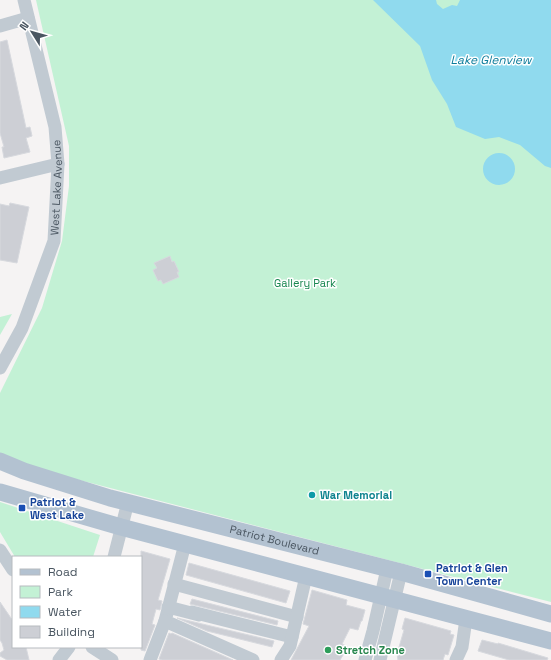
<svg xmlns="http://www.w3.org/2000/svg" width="551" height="660" font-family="'Space Grotesk',sans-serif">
<rect width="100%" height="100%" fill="#f5f3f3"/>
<path fill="#c3f1d5" d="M36 0H551V602L29 467 0 455V393L42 308 62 241 69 186V146Z
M12 314 0 335V317Z
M0 502 100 535 93 557H15L0 532Z"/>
<path fill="#90daee" d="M373 0H436L437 4 443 9 452 5 457 6 460 0H551V168L545 166 520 145 499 137 485 139 456 127 447 104 432 80 420 46Z
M483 169a16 16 0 1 1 32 0a16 16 0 1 1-32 0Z"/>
<path fill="#cdcfd5" stroke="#d7d9de" d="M7 40 26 128 30 127 32 136 26 138 30 152 4 158 2 147H4L0 133V42Z
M10 203 29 207 17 263 0 260V204L9 206Z
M170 256 172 262 174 261 179 272H177L179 277 163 284 161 280 158 281 153 270 157 268 154 263Z
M141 551 170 559 158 600 162 601 160 610 156 609 152 624 155 625 145 651 141 650Z
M189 563 290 591 286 603 186 575Z
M312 590 347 600 346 605 365 610 362 621H361L358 630 350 628 342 644 348 647 340 660H291L309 626 303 624Z
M192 599 278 621 277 625 190 604Z
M0 602 13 621V647H26L29 660H7L0 656V653L4 650 2 643 0 640Z
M177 618 274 641 272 647 207 631Z
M405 618 451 631 450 634 454 635 448 655 445 654 443 660H398L397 654 404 630 402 629Z
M169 633 171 634 172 633 233 660H162L159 659Z
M482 640 498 644V643L548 658 547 660H509L478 651Z"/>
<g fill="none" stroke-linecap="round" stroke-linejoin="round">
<g stroke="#c1cad2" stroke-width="13">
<path d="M0 26 28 18"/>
<path d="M0 178 58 164"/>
<path id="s1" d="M0 368 22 328 54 241 58 164 55 127 24 0"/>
<path d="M185 544 165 621 253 660"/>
<path d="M0 550 13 570"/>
<path d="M114 557 128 502"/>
<path d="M174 584 297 617"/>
<path d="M168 607 199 615"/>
<path d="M192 612 292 637"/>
<path d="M92 647 112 660"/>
<path d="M59 660 69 647"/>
<path d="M150 660 165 621"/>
<path d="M281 660 290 646 306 576"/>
<path d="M365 660 373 631 387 569"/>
<path d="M380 660 401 572"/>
<path d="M456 660 462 647 466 619"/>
</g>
<g stroke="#b3c2d1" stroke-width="17">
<path id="s2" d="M0 461 24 471 110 498 401 572 551 614"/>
<path d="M0 492 121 527 551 641"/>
</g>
</g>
<circle fill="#0f9aa8" stroke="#fff" stroke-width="1.5" cx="312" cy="495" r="4"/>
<g fill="#1a4fb4" stroke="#fff" stroke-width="1.5">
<rect x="18" y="504" width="8" height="8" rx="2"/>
<rect x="424" y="570" width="8" height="8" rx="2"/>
</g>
<circle fill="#2e9e5b" stroke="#fff" stroke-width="1.5" cx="328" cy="650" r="4"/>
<g text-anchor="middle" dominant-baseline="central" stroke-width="3" stroke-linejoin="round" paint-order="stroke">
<g font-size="11" fill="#4a5661" stroke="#fff">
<text stroke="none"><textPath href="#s1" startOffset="192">West Lake Avenue</textPath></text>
<text stroke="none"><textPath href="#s2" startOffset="286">Patriot Boulevard</textPath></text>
</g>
<g font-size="11" fill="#17864f" stroke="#fff">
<text x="305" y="283">Gallery Park</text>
</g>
<g font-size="11" font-weight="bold" fill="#0d838f" stroke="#fff" text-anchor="start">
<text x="320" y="495">War Memorial</text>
</g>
<g font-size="11" font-weight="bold" fill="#164399" stroke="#fff" text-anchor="start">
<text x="30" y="502">Patriot &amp;<tspan x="30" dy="13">West Lake</tspan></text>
<text x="436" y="568">Patriot &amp; Glen<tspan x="436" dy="13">Town Center</tspan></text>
</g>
<g font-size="11" font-weight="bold" fill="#27864d" stroke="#fff" text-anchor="start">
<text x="336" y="650">Stretch Zone</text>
</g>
<g font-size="12" font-style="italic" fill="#0c7c9b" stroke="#fff">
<text x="491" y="60">Lake Glenview</text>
</g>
</g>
<rect x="12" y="556" width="130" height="92" fill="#ffffff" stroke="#b7bbc0"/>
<rect x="20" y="569" width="20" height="6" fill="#b3c2d1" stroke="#b7bbc0"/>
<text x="48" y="576" font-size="12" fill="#4a5661">Road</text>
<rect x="20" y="586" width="20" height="12" fill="#c3f1d5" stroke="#b7bbc0"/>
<text x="48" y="596" font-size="12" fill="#4a5661">Park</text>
<rect x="20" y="606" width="20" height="12" fill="#90daee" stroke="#b7bbc0"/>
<text x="48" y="616" font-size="12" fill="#4a5661">Water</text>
<rect x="20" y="626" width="20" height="12" fill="#cdcfd5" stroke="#b7bbc0"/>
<text x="48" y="636" font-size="12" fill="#4a5661">Building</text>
<g transform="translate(32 32) rotate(307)" stroke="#ffffff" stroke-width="3" paint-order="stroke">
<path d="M0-3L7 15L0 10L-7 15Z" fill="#4a5661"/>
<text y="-6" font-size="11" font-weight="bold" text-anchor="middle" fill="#4a5661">N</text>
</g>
</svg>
